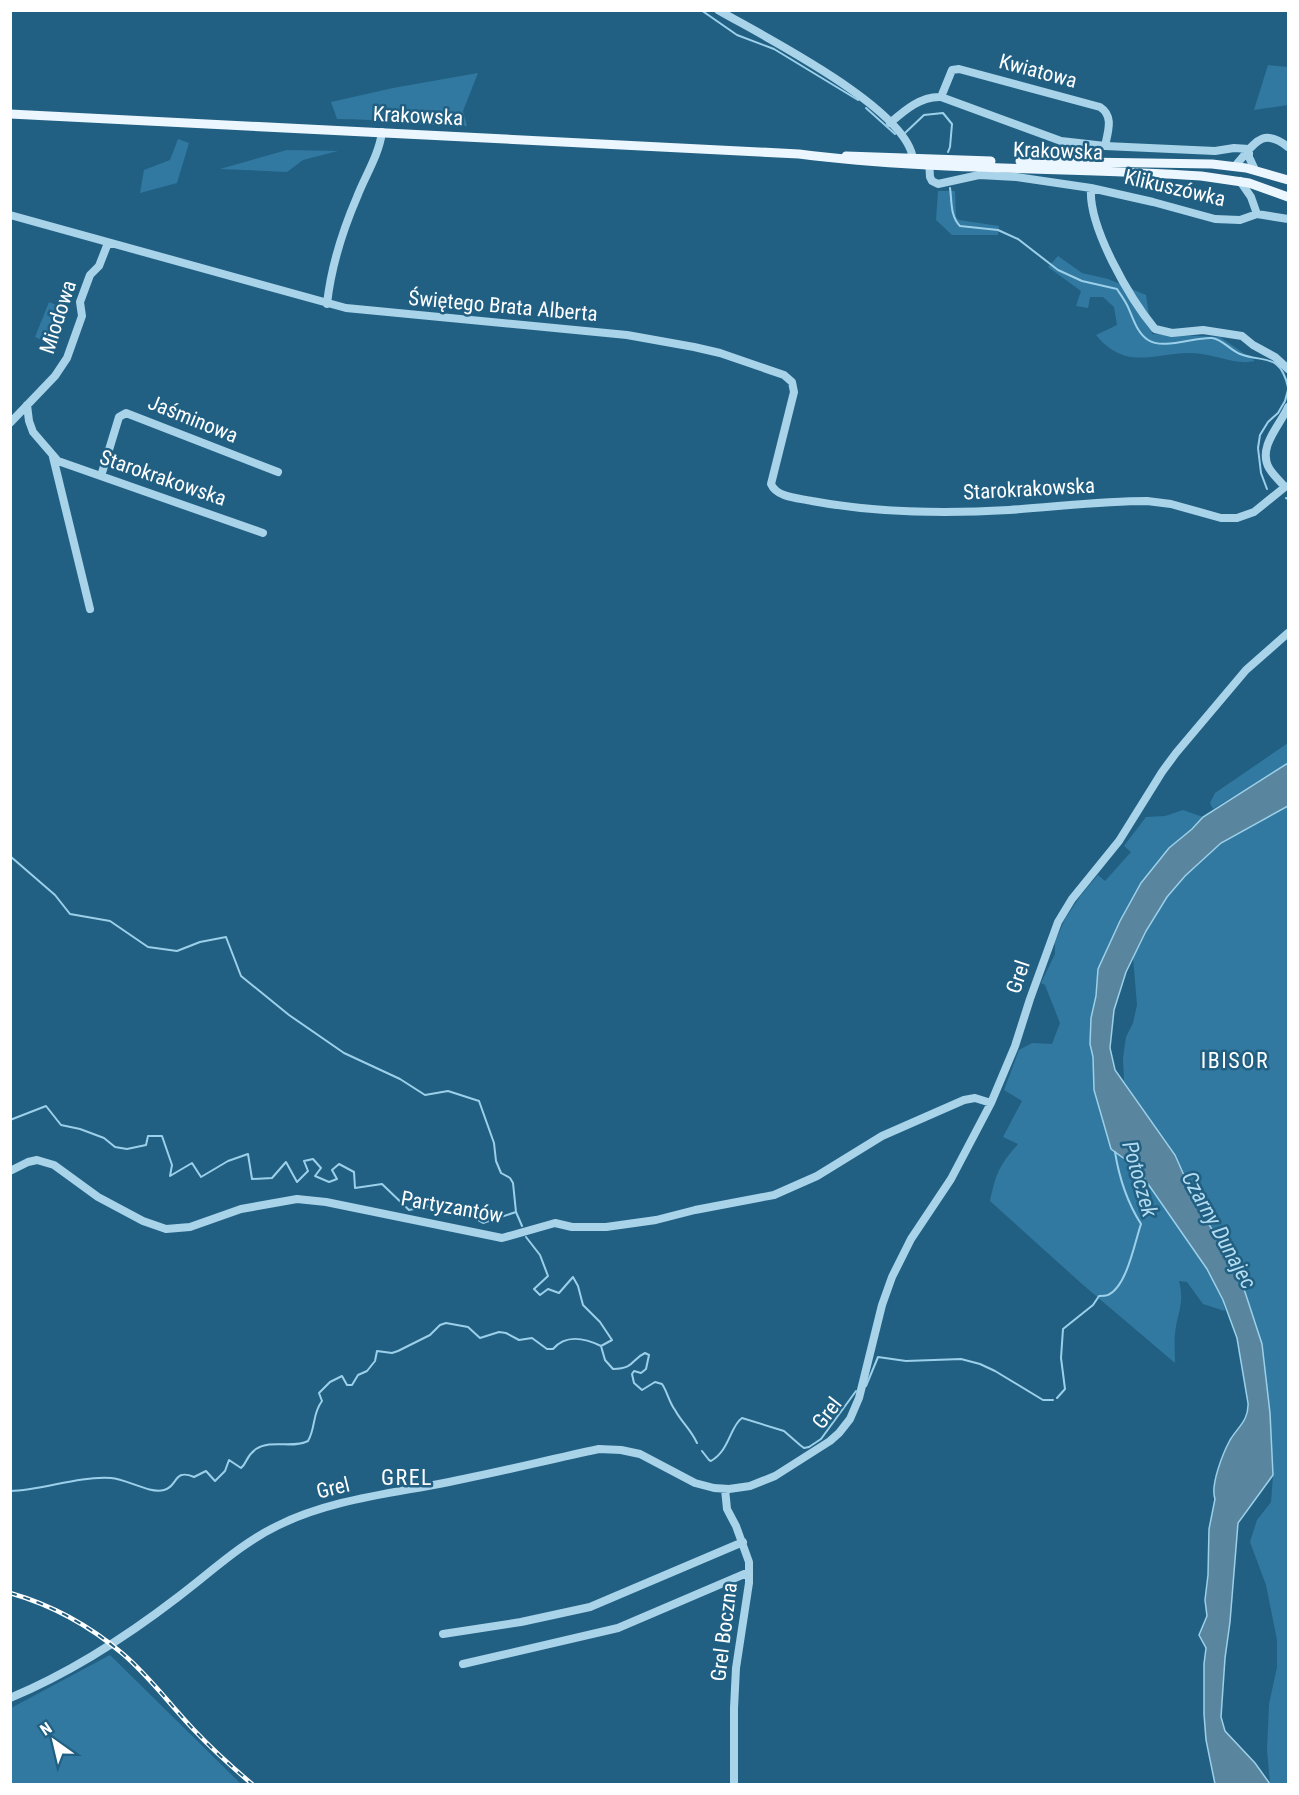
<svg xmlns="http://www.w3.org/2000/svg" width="1299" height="1795" font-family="'Roboto Condensed',sans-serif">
<rect width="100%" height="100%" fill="#216083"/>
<path fill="#3179a0" d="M1268 65 1288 67V105L1254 110Z
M478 73 463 111 467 126C424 126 380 119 337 119L331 102 393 88Z
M178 139 189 143 177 183 140 193 144 170 170 160Z
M287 150 338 151 303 160 287 172 220 169Z
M938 191H955L956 217 959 220 999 226 998 235H952L936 220Z
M1058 256 1082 273 1108 279 1146 295 1152 334 1220 337 1255 361C1236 366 1213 353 1191 353 1171 352 1146 361 1126 356 1113 352 1104 345 1096 335L1117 325 1114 307 1103 297H1090L1088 308 1076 306 1081 291 1048 267Z
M49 302 68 310 53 345 35 337Z
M1288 743V763L1213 809 1210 803 1215 793Z
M1288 806V1784H1270L1267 1750 1269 1704 1277 1667V1640L1266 1585 1250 1542 1257 1520 1271 1502 1273 1475 1262 1344 1245 1292 1231 1259 1199 1209 1181 1168 1124 1081 1123 1058 1126 1037 1133 1023 1137 1005 1133 957 1146 931 1167 897 1185 876 1221 843Z
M1183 810 1203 817 1192 829 1169 848 1141 883 1120 921 1098 969 1096 996 1091 1018 1090 1044 1093 1057 1094 1090 1111 1149 1137 1168 1151 1185 1207 1269 1223 1300 1225 1311 1203 1304 1187 1282 1179 1281C1185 1305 1177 1312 1175 1334 1174 1343 1175 1353 1175 1363L1082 1284 990 1201C996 1173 999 1166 1018 1144L1003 1137 1022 1101 1004 1090 1019 1050 1032 1043 1052 1044 1060 1023 1045 985 1041 983 1055 954V942L1065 919 1081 895 1098 875 1105 881 1131 852 1124 846 1146 817 1165 816Z
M110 1655 241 1784H11V1708Z"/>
<path fill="#59869e" stroke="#9cd0ea" stroke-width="1.5" d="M1288 763V806L1221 843 1185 876 1167 897 1146 931 1126 972 1114 1010 1110 1048 1115 1070 1175 1155 1199 1209 1231 1259 1245 1292 1262 1344 1270 1413 1273 1475 1238 1523 1230 1622 1225 1658 1221 1717 1225 1731 1255 1763 1270 1784H1215L1206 1740 1204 1714V1664L1206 1648 1199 1635 1207 1616 1205 1600 1208 1575 1209 1529 1215 1499C1210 1485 1223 1453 1230 1440 1238 1427 1249 1420 1248 1403L1237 1338 1223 1300 1207 1269 1137 1168 1111 1149 1094 1090 1093 1057 1090 1044 1091 1018 1096 996 1098 969 1120 921 1141 883 1169 848 1192 829 1203 817Z"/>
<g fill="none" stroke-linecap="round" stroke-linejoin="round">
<path stroke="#9cd0ea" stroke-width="2" d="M701 10 737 35 774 49 858 100
M866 108 895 134
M905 133 924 115 943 113 952 124 950 147 948 152
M950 188C952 201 950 216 960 226L998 230 1018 239 1058 270 1082 281 1117 289C1120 294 1124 299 1127 305 1133 317 1136 332 1148 340 1163 350 1194 337 1212 338 1222 339 1230 350 1240 354 1263 363 1280 352 1288 387
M1267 489 1261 473 1258 448 1260 435 1268 422 1278 413 1285 401 1288 390
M1286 498 1288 499
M10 856 55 895 70 914 110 921 148 947 177 951 200 942 226 937 241 976 289 1015 344 1053 400 1079 425 1095 448 1091 479 1101 494 1143 496 1161 501 1173 510 1178 513 1183 516 1212 522 1226
M10 1120 46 1106 61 1125 80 1129 104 1138 115 1147 127 1149 146 1145 148 1136H162L172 1165 170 1176 192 1163 201 1177 228 1161 248 1154 252 1179 272 1178 286 1162 297 1182 308 1171 304 1161 313 1159 321 1168 315 1176 329 1182 337 1179 332 1170 339 1164 354 1172 355 1188 382 1184 409 1210 433 1205 448 1212 471 1216 483 1223 516 1212
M526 1237 540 1255 548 1276 534 1289 540 1295 548 1289 559 1293 573 1277 578 1286 583 1305 600 1322 612 1340 601 1346
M601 1346 605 1360 613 1369C636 1368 630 1360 645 1353L649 1355 646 1369 641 1373 634 1371 632 1374 634 1383 642 1390 655 1382 662 1384C667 1391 669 1402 675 1410 682 1423 690 1428 697 1443
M866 1386 878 1357 906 1361 961 1359 980 1364 995 1371 1043 1400H1053
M1057 1398 1065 1389 1061 1358 1063 1329 1093 1305 1099 1296C1102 1296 1105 1296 1108 1295 1127 1287 1135 1241 1141 1224 1127 1202 1119 1177 1115 1152
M702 1451 709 1460 711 1461C730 1450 730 1426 742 1418L784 1431 800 1445 804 1448 809 1447 821 1439 856 1391
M10 1491C44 1490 76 1476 111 1478 127 1479 149 1494 164 1490 178 1487 173 1468 194 1477L206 1471 215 1481 225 1471 229 1460 241 1468C248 1462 245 1457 256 1449 271 1439 293 1449 308 1441 316 1427 312 1414 322 1401L319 1393 330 1382 342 1376 347 1385H352L358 1375 367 1371 375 1361 377 1351 392 1353 398 1351 430 1335 440 1325 446 1323 468 1327 480 1338 499 1332 506 1333 519 1340 532 1338 547 1349H553C566 1334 584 1338 601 1346"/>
<path stroke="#a9d3e9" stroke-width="8" d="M718 10C759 34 914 111 913 162
M941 97 952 70 959 69 1100 107C1114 116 1108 131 1105 146
M890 123C905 110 921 96 941 97L1061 141 1105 146 1215 151 1234 148 1249 149
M1249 149V157L1255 170
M929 159 930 177 932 181 938 184 979 175 1016 177 1091 188 1153 202 1215 219 1240 220 1257 214
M1235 166C1253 147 1260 125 1288 147
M1240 181 1251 197 1257 214 1288 219
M1091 188C1088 227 1130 299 1155 329L1172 333 1203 330 1242 336 1253 345 1275 357 1288 369
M10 215 346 308 627 335 694 347 720 353 784 375 792 382 794 392 771 484C777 498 799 498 812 501 877 513 943 514 1009 510 1055 507 1101 501 1147 501L1171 504 1221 518H1237L1254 512 1285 487
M327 304C331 267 342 232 357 197 365 176 379 155 382 132
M27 405 29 421 33 432 58 461 263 533
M1288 407C1281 424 1257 447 1269 468 1273 475 1280 481 1285 487L1288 486
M10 423 55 376 67 358 82 316 80 302 90 275 99 266 108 243
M53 457 90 609
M101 476 119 417 126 413 278 472
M10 1171 28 1162 37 1160 54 1165 98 1197 143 1221 166 1229 190 1227 241 1209 297 1199 326 1202 502 1238 555 1223 572 1227H606L656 1220 695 1210 774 1195 817 1176 882 1136 964 1100 975 1098 991 1103
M725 1489 727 1509 736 1526 749 1562V1583L736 1668 734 1708V1784
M443 1634 521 1622 590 1607 743 1542
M463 1664 618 1628 749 1572
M10 1698C70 1673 126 1637 178 1597 210 1573 240 1544 277 1526 329 1500 388 1494 444 1483 496 1473 547 1460 599 1449L621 1450 640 1454 695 1483 714 1488 729 1489 750 1486 775 1476 830 1441 839 1433 850 1419 859 1398 882 1305 892 1277 911 1239 951 1179 991 1103 1015 1046 1030 999 1058 922 1072 899 1119 841 1162 772 1176 753 1246 670 1288 633"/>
<path stroke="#ecf6fe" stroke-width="9" d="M10 114 799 154C932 171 1067 167 1201 176L1249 183 1288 197
M846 156 991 161
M1020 161 1212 164 1246 168 1288 180"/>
<defs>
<path id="rail" d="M10 1593C52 1605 90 1626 123 1654 150 1677 171 1706 195 1731 213 1750 232 1767 252 1784"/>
</defs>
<use href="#rail" stroke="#fff" stroke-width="4.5"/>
<use href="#rail" stroke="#216083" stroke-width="2" stroke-dasharray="7" stroke-linecap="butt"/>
</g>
<g text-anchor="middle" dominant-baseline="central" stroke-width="5" stroke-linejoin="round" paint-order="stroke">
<g font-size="21" fill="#fff" stroke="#216083">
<text transform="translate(1038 71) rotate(15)">Kwiatowa</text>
<text transform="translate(418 116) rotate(3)">Krakowska</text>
<text transform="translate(1058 151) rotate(2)">Krakowska</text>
<text transform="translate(1175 188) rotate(13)">Klikuszówka</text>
<text transform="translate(503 306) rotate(5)">Świętego Brata Alberta</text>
<text transform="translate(58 317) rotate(-72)">Miodowa</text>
<text transform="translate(193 419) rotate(22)">Jaśminowa</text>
<text transform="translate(163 478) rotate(19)">Starokrakowska</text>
<text transform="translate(1029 489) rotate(-3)">Starokrakowska</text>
<text transform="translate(1018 977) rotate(-71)">Grel</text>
<text transform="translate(452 1207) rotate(10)">Partyzantów</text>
<text transform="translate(827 1413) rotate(-52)">Grel</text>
<text transform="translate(333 1488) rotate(-14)">Grel</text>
<text transform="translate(724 1632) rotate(-83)">Grel Boczna</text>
</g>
<g font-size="22" letter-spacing="1.5" fill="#fff" stroke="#216083">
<text x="1235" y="1060">IBISOR</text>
<text x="407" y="1477">GREL</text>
</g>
<g font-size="22" font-style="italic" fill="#b4dcf0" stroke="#216083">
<text transform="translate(1140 1179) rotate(74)">Potoczek</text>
<text transform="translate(1219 1230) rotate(61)">Czarny Dunajec</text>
</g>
</g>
<rect width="1299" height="1795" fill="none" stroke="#ffffff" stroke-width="24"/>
<g transform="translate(54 1741) rotate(326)" stroke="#216083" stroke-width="4.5" paint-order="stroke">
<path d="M0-4.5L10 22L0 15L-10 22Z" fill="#ffffff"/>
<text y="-9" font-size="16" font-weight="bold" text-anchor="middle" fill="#ffffff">N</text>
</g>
</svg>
